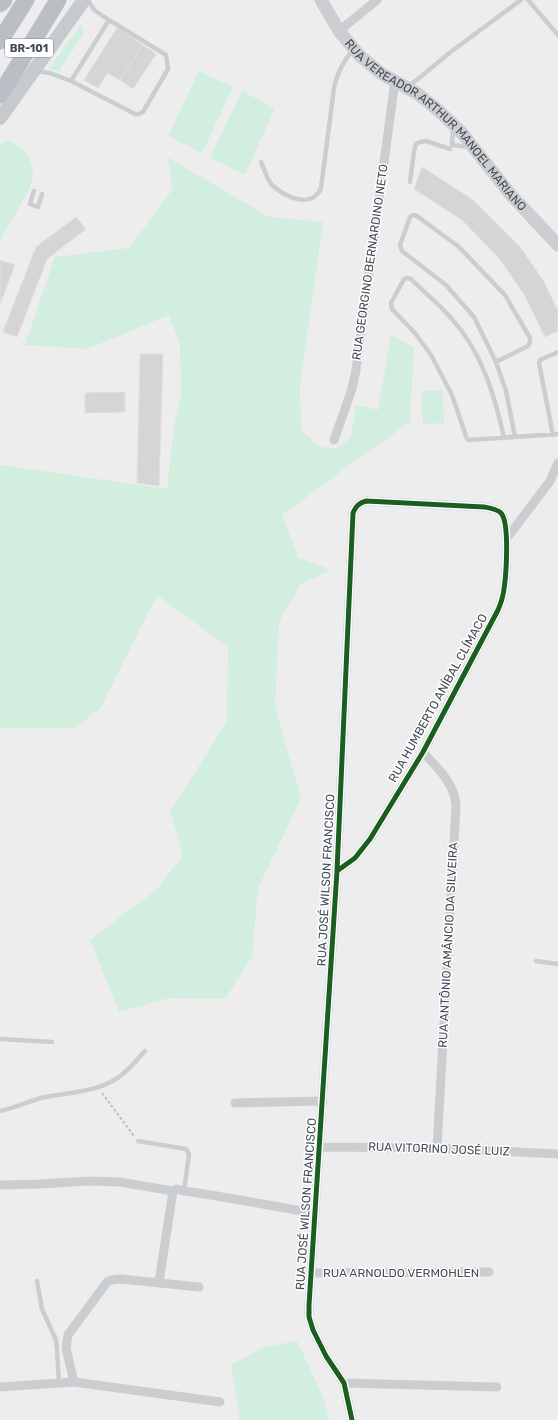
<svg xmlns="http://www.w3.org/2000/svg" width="558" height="1420" font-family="Rubik,sans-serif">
<rect width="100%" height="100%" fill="#eeeded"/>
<path fill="#d1eede" d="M81 24 85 32 59 71 49 69Z
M199 71 233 87 202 153 168 136Z
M242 91 275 108 245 175 210 158Z
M9 140 22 148 28 155 33 172 30 188 0 241V144Z
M167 157 269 217 323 222 300 385 301 430 319 447 336 448 351 438 356 405 378 410 391 335 414 347 410 422 344 469 282 515 298 557 331 570 301 584 279 622 275 706 301 799 258 888 252 957 225 999 169 998 119 1012 90 940 157 889 183 855 170 811 227 722 228 647 157 595 101 707 75 728H0V465L167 489 175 420 181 397 180 344 169 315 87 349 25 345 55 257 129 248 173 189Z
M443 390 444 423 423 424 421 391Z
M297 1341 324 1399 329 1420H239L238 1407 231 1365 264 1347Z"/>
<path fill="#d5d5d7" stroke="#dfdfe0" d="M117 28 143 45 120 80 107 73 98 88 84 80Z
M143 45 156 54 133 89 120 80Z
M422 167 473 200 520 247 543 280 558 311V331L545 337 525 296 500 259 462 220 414 189Z
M76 217 86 229 47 259 17 337 3 332 36 247Z
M0 260 15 265 0 304Z
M140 354H163L159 486 137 483Z
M125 392V412L85 413V393Z"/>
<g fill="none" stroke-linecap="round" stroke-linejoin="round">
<path stroke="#b7c3c1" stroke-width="2" stroke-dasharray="3 2" stroke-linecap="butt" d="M102 1093 134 1136"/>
<path stroke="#cbced1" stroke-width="4.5" d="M528 0 558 35
M37 71 50 73 71 81 109 20 94 10 88 0
M71 81 135 114H139L143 112 168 69 166 55 109 20
M408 87 452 51 521 0
M453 128 452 145 469 147
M261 162C264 169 267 179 272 185 282 194 302 206 315 196 318 194 320 191 321 188L334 88C338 71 343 63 353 49
M410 182 414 151 416 144 420 142 426 141 450 149
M34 191 30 204 38 207 42 194
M496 362 528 346 530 342V338L505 295 459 247 417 216 413 215 410 217 400 245 402 251 446 285 474 317 496 362 506 391 515 437
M553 435 539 363 540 360 558 352
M504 438C494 393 482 352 451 318 439 304 424 292 411 279L407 278 404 279 391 303 392 309 415 333 431 355 452 395 467 439 469 440 558 434
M536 961 558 964
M0 1039 52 1042
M0 1111C14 1108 27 1102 41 1098 66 1092 94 1093 116 1079 127 1072 136 1061 145 1051
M138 1141 186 1149 189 1154 184 1191
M37 1281 42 1309 56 1340 57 1350 59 1383"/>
<path stroke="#cbced1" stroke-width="9" d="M339 31 377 0
M334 440 352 389 356 370 395 81
M507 538 550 481 558 463
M423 752C437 768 455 783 456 806L437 1148
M337 871 355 858 370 839 423 752 498 610C501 603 503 597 504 589 506 576 510 523 501 513 497 509 490 508 484 507L366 501C359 503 356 506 353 513L337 871 309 1305V1317L313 1330 326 1356 344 1383 352 1420
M235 1103 323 1101
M320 1147 437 1148 558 1154
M0 1185 41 1184 89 1181 120 1182 173 1191 177 1189 184 1191C228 1197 271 1206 314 1213
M312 1273 489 1272
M159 1282 173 1191
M74 1382 66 1348 68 1335 107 1282 111 1280 121 1279 199 1287
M344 1383 497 1387
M0 1387 74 1382 220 1402"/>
<path stroke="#ccced2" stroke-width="13" id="s1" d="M321 0 339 31 360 56 382 74 418 94 438 110 462 133 511 195 558 245"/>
<path stroke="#c6c9ce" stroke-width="14" d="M0 118 84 0"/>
<path stroke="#bbbfc5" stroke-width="17" d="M0 4 4 0
M0 41 26 0
M0 95 58 0"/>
<defs>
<path id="cycleway" d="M337 871 355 858 370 839 423 752 498 610C501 603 503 597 504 589 506 576 510 523 501 513 497 509 490 508 484 507L366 501C359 503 356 506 353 513L337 871 309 1305V1317L313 1330 326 1356 344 1383 352 1420"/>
</defs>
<use href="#cycleway" stroke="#fff" stroke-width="8"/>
<use href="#cycleway" stroke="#1b5e20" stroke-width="5"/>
</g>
<g text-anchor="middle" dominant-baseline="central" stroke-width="3" stroke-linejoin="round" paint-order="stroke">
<rect fill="#fff" stroke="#7c828b" stroke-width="1" x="5" y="39" width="48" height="18" rx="3"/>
<g font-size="11" font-weight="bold" fill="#444d59">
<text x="29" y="48">BR-101</text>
</g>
<g font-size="12" fill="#444d59" stroke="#fff">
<text stroke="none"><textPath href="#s1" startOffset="172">RUA VEREADOR ARTHUR MANOEL MARIANO</textPath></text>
<text transform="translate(370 262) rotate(-82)">RUA GEORGINO BERNARDINO NETO</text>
<text transform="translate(438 698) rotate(-61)">RUA HUMBERTO ANÍBAL CLÍMACO</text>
<text transform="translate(326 880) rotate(-87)">RUA JOSÉ WILSON FRANCISCO</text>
<text transform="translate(448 945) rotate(-87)">RUA ANTÔNIO AMÂNCIO DA SILVEIRA</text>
<text transform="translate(439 1149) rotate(2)">RUA VITORINO JOSÉ LUIZ</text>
<text transform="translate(306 1204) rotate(-86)">RUA JOSÉ WILSON FRANCISCO</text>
<text x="401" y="1273">RUA ARNOLDO VERMOHLEN</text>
</g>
</g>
</svg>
